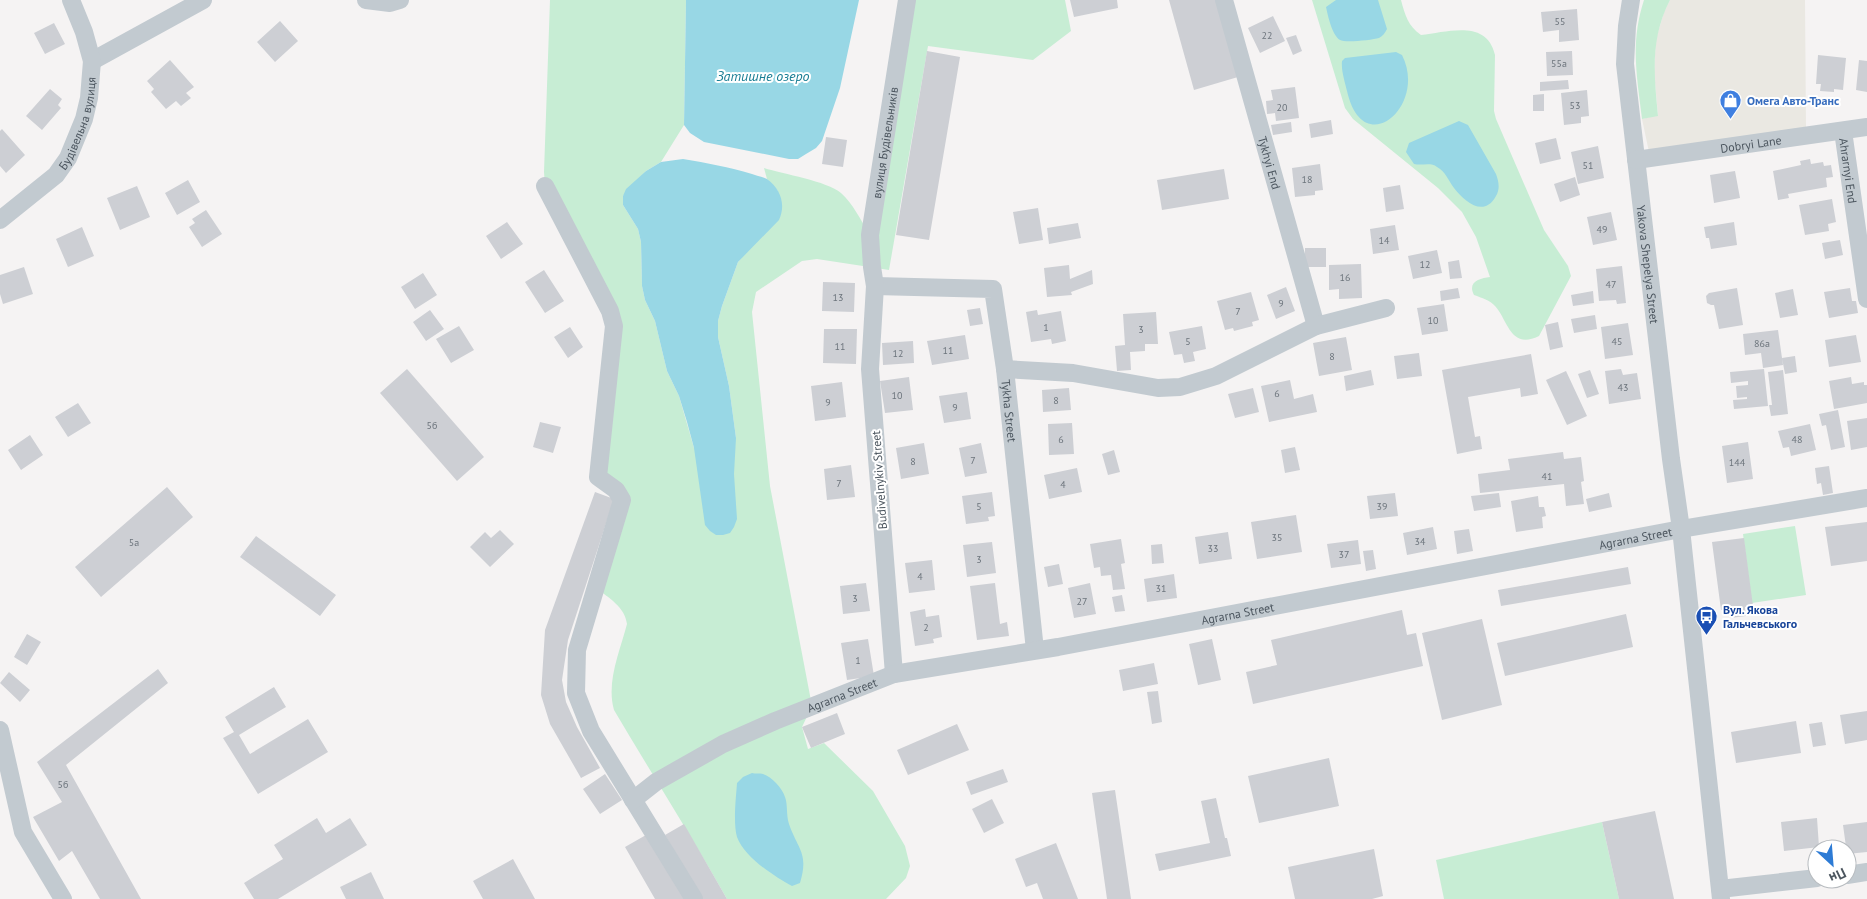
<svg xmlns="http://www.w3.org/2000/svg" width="1867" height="899" font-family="'PT Sans',sans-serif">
<rect width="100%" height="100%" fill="#f5f3f3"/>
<path fill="#eae8e2" d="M1670 0H1805L1806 129 1649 152 1642 119 1658 115 1654 71 1656 39 1664 12Z"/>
<path fill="#c7edd4" d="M550 0H686L684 125 661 162 646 171 623 196V205L638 229 641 242 642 286 645 300 655 321 667 371 679 396 694 448 736 438 729 386 718 337V321L722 306 738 262 747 251 778 191 767 179 764 168C783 174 827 181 841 193 853 204 861 220 869 234L907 0H1065L1071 31 1033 60 928 46 889 270 817 259 802 261 756 292 752 312 770 486 812 706 802 727 808 749 824 743 873 791 905 846 910 866 906 878 886 899H727C691 835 651 773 614 710 606 682 620 651 627 624 625 607 609 598 596 588L622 500 598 477 613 339 545 186 544 172Z
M1312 0H1401C1405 15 1408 26 1421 35 1448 32 1487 19 1495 55L1494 111 1496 119 1544 230 1568 266 1571 276 1539 336C1510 350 1508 320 1495 306 1490 300 1482 298 1474 295 1467 282 1480 278 1490 277L1476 237 1462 212 1438 188 1353 119 1345 108Z
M1644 0H1670C1650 39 1654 74 1658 116L1642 119C1637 76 1630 43 1644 0Z
M1795 526 1806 595 1752 603 1743 534Z
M1602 822 1619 899H1444L1436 860Z"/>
<path fill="#98d7e5" d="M686 0H859L840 88 822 141 816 148 806 154 798 159H789L704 142 690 133 684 125Z
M1336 0H1378L1387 29C1385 33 1383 36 1379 38 1372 40 1345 43 1340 40 1332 35 1328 16 1326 7Z
M1396 52 1402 55C1428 106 1363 162 1347 91 1345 82 1341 71 1342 61L1345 58Z
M1459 121 1468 125 1496 174C1499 182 1500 189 1496 196 1484 218 1465 202 1454 188 1448 180 1446 172 1437 167 1431 162 1422 166 1414 164L1406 152 1409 143Z
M683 159C707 163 729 167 752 174 757 176 763 177 767 179 781 189 786 205 779 220L738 262 722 306 718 321V337L729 386 736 438 734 474 737 519 734 527 730 533 723 535H716L710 531 705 525 694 448 687 422 679 396 667 371 655 321 645 300 642 286 641 242 638 229 623 205V196L626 189 646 171 661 162Z
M752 773C755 774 760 773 763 774 772 777 782 788 785 797 788 805 786 815 789 824 798 850 809 853 800 883L792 886C775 877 744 857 737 837 733 823 736 798 737 783L743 777Z"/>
<path fill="#cdcfd4" d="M1070 0H1117L1118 8 1074 17Z
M1169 0H1216L1238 77 1194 90Z
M1577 9 1579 40 1559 42V30L1543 32 1541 12Z
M1273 16 1285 41 1260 53 1248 28Z
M280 21 298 41 275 62 257 42Z
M54 23 65 44 45 54 34 33Z
M1296 35 1302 51 1293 55 1286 38Z
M927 51 960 57 929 240 896 235Z
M1572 51 1573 75 1547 76 1546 52Z
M1818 55 1846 58 1843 90 1834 89V92L1820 91 1821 84H1816Z
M170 60 194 87 186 93 191 98 181 106 176 101 166 109 151 92 154 89 147 81Z
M1859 60 1867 61V92L1856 90Z
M1568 80 1569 89 1540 91V82Z
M1295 87 1299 118 1276 121 1275 113 1267 114 1266 101 1273 100 1271 90Z
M50 89 62 99 58 105 61 108 42 130 26 116Z
M1587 90 1589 116 1581 117V123L1564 125 1561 93Z
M1544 94V111H1533V95Z
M1331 120 1333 134 1311 138 1309 124Z
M1291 122 1292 132 1273 135 1271 125Z
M2 129 25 155 6 173 0 166V131Z
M826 137 847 140 843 167 822 164Z
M1556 138 1561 159 1540 164 1535 143Z
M1598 146 1604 178 1578 184 1571 152Z
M1810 159 1811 164 1823 162 1824 166 1831 165 1833 177 1826 178 1827 187 1788 194 1789 198 1778 200 1773 171 1801 165 1800 161Z
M1320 164 1323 190 1315 191V195L1295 197 1292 168Z
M1224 169 1229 199 1162 210 1157 180Z
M1735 171 1740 198 1714 203 1710 175Z
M1575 177 1580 195 1560 202 1554 184Z
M188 180 200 202 177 215 165 193Z
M1400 185 1404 209 1386 212 1383 188Z
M137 186 150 217 120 230 107 198Z
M1832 199 1836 222 1828 224 1829 231 1805 235 1799 205Z
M1038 208 1043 240 1019 244 1013 212Z
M206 210 222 234 202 247 189 227 195 223 192 219Z
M1611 212 1617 240 1593 245 1587 217Z
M507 222 523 244 501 259 486 236Z
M1734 222 1737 245 1711 249 1709 238H1706L1704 227Z
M1078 223 1081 238 1049 244 1047 228Z
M1395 225 1399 250 1373 254 1370 229Z
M82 227 94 256 68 267 56 239Z
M1840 240 1843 255 1825 259 1822 243Z
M1305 248H1326V267H1301L1305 256Z
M1437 250 1442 273 1413 279 1408 256Z
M1459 260 1462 278 1450 279 1448 262Z
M1361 264 1362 298 1339 299V289L1329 290V265Z
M1069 265 1070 279 1092 270 1093 284 1071 292 1072 295 1047 297 1044 268Z
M1622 266 1626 303 1617 304 1616 300 1599 301 1596 269Z
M24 267 33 294 3 304 0 294V275Z
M544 270 564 301 545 313 525 282Z
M423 273 437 295 415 309 401 287Z
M823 282 855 283 854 312 822 311Z
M1286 287 1295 311 1276 319 1267 295Z
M1458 288 1460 298 1441 301 1440 291Z
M1737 288 1743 325 1719 329 1714 305H1711L1707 303 1706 296 1709 293Z
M1850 288 1852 301H1856L1858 313 1829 318 1824 292Z
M1793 289 1798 315 1780 318 1775 293Z
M1593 291 1594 303 1573 306 1571 295Z
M1251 292 1259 320 1252 322 1253 326 1234 331 1233 328 1225 330 1217 301Z
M1444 304 1448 331 1422 335 1417 308Z
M980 308 983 324 970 326 967 310Z
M430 310 444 329 426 341 413 322Z
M1037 310 1038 315 1061 311 1066 341 1052 344 1051 339 1031 342 1026 312Z
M1156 312 1158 344H1145V351L1130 352 1131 370 1117 371 1115 346 1125 345 1123 314Z
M1595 315 1597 329 1574 333 1571 319Z
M1558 322 1563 347 1550 350 1545 325Z
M1628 323 1633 355 1605 359 1601 327Z
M459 326 474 350 451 363 436 339Z
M1202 326 1206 349 1193 352 1195 361 1184 363 1182 354 1174 355 1169 332Z
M570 327 583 347 568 358 554 337Z
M824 329H857L856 364 823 363Z
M1778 330 1783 365 1763 368 1761 353 1745 355 1743 334Z
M965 335 969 359 932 365 927 341Z
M1856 335 1861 362 1829 367 1825 340Z
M1346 337 1352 370 1319 376 1313 343Z
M913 341 914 363 883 365 882 343Z
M1419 353 1422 376 1397 379 1394 356Z
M1531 354 1538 394 1521 397 1520 388 1468 397 1475 437 1480 436 1482 449 1457 454 1442 370Z
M1795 356 1797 372 1785 374 1782 358Z
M407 369 484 457 457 481 380 393Z
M1621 369 1623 375 1637 373 1641 399 1609 404 1605 371Z
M1764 369 1768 406 1734 409 1733 400 1747 399V397L1737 398 1736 386 1748 385V381L1731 383 1730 372Z
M1371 370 1374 385 1346 391 1344 376Z
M1590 370 1599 394 1587 398 1578 374Z
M1783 370 1788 414 1771 416 1769 405H1772L1768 372Z
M1566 371 1587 416 1567 425 1546 380Z
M909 377 913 410 885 413 880 381Z
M1851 377 1852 384 1864 382V385H1867V403L1834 409 1829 381Z
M1290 380 1294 399 1313 394 1317 412 1269 422 1261 386Z
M842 382 846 417 815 421 811 386Z
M1069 388 1071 410 1043 412 1042 390Z
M1253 388 1259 412 1235 418 1228 394Z
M967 392 971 419 944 423 939 396Z
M78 403 91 423 68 437 55 417Z
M1838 410 1845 447 1831 450 1826 425 1822 426 1819 414Z
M1867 418V447L1851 450 1847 421Z
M540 422 561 427 553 453 533 447Z
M1072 423 1074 454 1049 455 1048 424Z
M1810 424 1816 450 1791 456 1789 447 1783 448 1778 431Z
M30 435 43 455 21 470 8 450Z
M1748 442 1753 479 1727 483 1722 446Z
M924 443 929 474 901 479 896 448Z
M981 443 987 473 965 477 959 448Z
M1295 447 1300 470 1285 473 1281 450Z
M1114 450 1120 472 1108 475 1102 454Z
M1563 452 1564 459 1581 457 1584 481 1581 482 1584 504 1566 506 1564 484 1480 493 1478 474 1510 470 1508 459Z
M851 465 855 497 827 500 824 469Z
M1829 466 1833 493 1823 495 1821 483 1817 484 1815 468Z
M1077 468 1082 492 1049 499 1044 475Z
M167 487 193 517 101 597 75 567Z
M595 492 614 499 568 640 562 680 566 702 577 727 600 768 581 778 550 724 541 695 545 630Z
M992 492 995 516 988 517 989 521 966 524 962 496Z
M1395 493 1398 516 1370 519 1367 496Z
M1499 493 1501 507 1474 511 1471 496Z
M1609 493 1612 507 1589 512 1586 499Z
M1538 496 1539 507H1544L1546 516 1542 517 1543 528 1516 532 1511 501Z
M1296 515 1302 552 1257 559 1251 522Z
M1867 522V561L1831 566 1825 527Z
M1433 527 1437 549 1407 555 1403 533Z
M1469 529 1473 551 1457 554 1454 531Z
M500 530 514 544 490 567 470 547 485 532 491 538Z
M1228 532 1232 559 1199 564 1195 537Z
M256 536 336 595 320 616 240 557Z
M1744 538 1753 606 1745 607 1746 616 1730 618 1729 609 1721 610 1712 542Z
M1121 539 1125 563 1121 564 1125 589 1113 590 1111 575 1101 576 1100 567 1094 568 1090 544Z
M1358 540 1361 564 1331 568 1327 544Z
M992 542 996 573 967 577 963 545Z
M1162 544 1164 563 1152 564 1151 545Z
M1373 550 1376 569 1366 571 1363 551Z
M932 560 935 590 909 593 905 563Z
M1059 564 1063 584 1048 587 1044 567Z
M1628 567 1631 584 1501 606 1498 590Z
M1174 574 1177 598 1147 602 1144 579Z
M866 583 870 611 843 614 840 586Z
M995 583 1000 624 1007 622 1009 636 977 640 970 586Z
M1090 583 1096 614 1074 618 1068 588Z
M1122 595 1125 611 1115 612 1112 597Z
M925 609 926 617 939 615 942 637 933 639 934 643 915 646 910 612Z
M1402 610 1407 635 1416 633 1423 666 1253 704 1246 672 1277 665 1271 640Z
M1626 614 1633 647 1505 676 1497 643Z
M1482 619 1502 705 1442 720 1422 633Z
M27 634 41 642 27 665 14 657Z
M868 639 874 676 847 680 841 643Z
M1212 639 1221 680 1198 685 1189 644Z
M1154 663 1158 684 1123 691 1119 670Z
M158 669 168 683 66 765 141 899H100L72 851 59 861 33 817 62 802 37 762Z
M9 672 30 690 20 702 0 683Z
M274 687 286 707 239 735 250 754 308 719 328 752 258 794 223 738 234 732 225 717Z
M1158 691 1162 722 1152 724 1147 692Z
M1867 711V740L1845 744 1840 715Z
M837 713 845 734 811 748 802 727Z
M1796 721 1801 753 1736 763 1731 732Z
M1822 722 1826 745 1813 747 1809 724Z
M957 724 969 750 908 775 897 750Z
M1329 758 1339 806 1259 823 1248 776Z
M1003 769 1008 782 971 795 966 782Z
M605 774 622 800 600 814 583 789Z
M1115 790 1131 899H1107L1092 793Z
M1216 798 1225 838H1227L1231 856 1159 871 1155 854 1210 843 1201 801Z
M992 799 1004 823 984 833 972 809Z
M1655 811 1674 899H1619L1602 822Z
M317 818 326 833 350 818 367 845 278 899H254L244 883 283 859 274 845Z
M1817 818 1819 847 1784 851 1781 822Z
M1867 822V852L1847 854 1843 825Z
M684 824 727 899H702L665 835Z
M646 835 685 899H655L625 847Z
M1056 843 1078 899H1043L1037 883 1026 887 1015 859Z
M1374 849 1383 896 1372 899H1295L1288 867Z
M513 859 535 899H483L473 881Z
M371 872 384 899H346L340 887Z"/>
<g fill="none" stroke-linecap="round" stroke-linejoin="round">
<g stroke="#c2cad0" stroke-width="18">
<path d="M366 0 390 3 400 0"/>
<path id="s1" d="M1224 0 1316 326"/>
<path id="s2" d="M1631 0 1627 26 1625 64 1671 459 1681 529 1721 899"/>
<path d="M92 61 203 0"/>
<path id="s3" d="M1843 131 1867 299"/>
<path id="s4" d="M1636 160 1867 127"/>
<path d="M545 186 610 311 614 326 598 477 616 490 622 500 577 650 576 693 591 731 694 899"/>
<path id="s5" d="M0 220 56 175 68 158 84 119 89 98 92 61 84 32 71 0"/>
<path id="s6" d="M875 286 993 289 1005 369 1035 650"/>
<path d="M1005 369 1073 373 1158 388 1180 387 1216 376 1316 326 1386 308"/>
<path id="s7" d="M894 674 870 369 875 286 872 267 870 235 907 0"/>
<path d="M0 730 23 832 63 899"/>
<path id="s8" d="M633 800 656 782 723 744 775 721 894 674 1058 647 1681 529 1867 498"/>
<path d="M1847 875 1867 872"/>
<path d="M1720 889 1817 878"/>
</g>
</g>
<defs>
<symbol id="shop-pin" viewBox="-11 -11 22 30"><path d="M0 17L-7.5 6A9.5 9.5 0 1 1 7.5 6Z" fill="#3f7fe0" stroke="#fff"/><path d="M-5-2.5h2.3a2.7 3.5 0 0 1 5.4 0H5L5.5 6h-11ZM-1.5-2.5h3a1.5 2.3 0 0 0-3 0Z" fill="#fff"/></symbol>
<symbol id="bus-pin" viewBox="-11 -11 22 30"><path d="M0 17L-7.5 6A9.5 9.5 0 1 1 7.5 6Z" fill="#1a4fb4" stroke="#fff"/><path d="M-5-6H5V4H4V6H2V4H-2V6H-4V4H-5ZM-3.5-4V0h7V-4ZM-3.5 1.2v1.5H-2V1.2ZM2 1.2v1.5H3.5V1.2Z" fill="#fff"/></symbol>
</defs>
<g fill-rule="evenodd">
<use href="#shop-pin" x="1718" y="88" width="25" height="34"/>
<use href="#bus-pin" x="1694" y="604" width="25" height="34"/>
</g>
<g text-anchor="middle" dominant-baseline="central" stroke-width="4" stroke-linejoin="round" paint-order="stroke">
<g font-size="10" fill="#6c747c">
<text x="1560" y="21">55</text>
<text x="1267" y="35">22</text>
<text x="1559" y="63">55а</text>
<text x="1575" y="105">53</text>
<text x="1282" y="107">20</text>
<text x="1588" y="165">51</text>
<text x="1307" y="179">18</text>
<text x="1602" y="229">49</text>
<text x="1384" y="240">14</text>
<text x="1425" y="264">12</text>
<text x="1345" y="277">16</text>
<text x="1611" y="284">47</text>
<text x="838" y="297">13</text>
<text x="1281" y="303">9</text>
<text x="1238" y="311">7</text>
<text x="1433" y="320">10</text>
<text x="1046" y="327">1</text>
<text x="1141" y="329">3</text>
<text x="1188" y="341">5</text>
<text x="1617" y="341">45</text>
<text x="1762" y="343">86а</text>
<text x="840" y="346">11</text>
<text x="948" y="350">11</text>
<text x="898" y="353">12</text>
<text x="1332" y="356">8</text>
<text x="1623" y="387">43</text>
<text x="1277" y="393">6</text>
<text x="897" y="395">10</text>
<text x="1056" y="400">8</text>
<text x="828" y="402">9</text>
<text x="955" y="407">9</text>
<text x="432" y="425">5б</text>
<text x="1061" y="439">6</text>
<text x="1797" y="439">48</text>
<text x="973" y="460">7</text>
<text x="913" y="461">8</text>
<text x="1737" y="462">144</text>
<text x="1547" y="476">41</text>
<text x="839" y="483">7</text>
<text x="1063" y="484">4</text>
<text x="979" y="506">5</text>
<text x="1382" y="506">39</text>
<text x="1277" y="537">35</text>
<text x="1420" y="541">34</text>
<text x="134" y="542">5а</text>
<text x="1213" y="548">33</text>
<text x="1344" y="554">37</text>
<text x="979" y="559">3</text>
<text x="920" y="576">4</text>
<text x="1161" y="588">31</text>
<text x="855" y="598">3</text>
<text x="1082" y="601">27</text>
<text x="926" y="627">2</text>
<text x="858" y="660">1</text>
<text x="63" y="784">5б</text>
</g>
<g font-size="12" font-weight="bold" fill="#366cbe" stroke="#fff" text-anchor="start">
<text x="1747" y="100">Омега Авто-Транс</text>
</g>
<g font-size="12" fill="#4c565f" stroke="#fff">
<text stroke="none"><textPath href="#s5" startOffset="129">Будівельна вулиця</textPath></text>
<text stroke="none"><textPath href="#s7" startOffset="534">вулиця Будівельників</textPath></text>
<text stroke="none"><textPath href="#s4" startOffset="116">Dobryi Lane</textPath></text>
<text stroke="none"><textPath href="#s1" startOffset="169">Tykhyi End</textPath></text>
<text stroke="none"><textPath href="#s3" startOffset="40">Ahrarnyi End</textPath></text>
<text stroke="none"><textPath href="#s2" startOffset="266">Yakova Shepelya Street</textPath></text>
<text stroke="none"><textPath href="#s6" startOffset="241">Tykha Street</textPath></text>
<text transform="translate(879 480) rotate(-94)">Budivelnykiv Street</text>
<text stroke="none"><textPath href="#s8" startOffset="1045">Agrarna Street</textPath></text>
<text stroke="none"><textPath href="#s8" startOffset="640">Agrarna Street</textPath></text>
<text stroke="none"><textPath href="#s8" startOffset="235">Agrarna Street</textPath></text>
</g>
<g font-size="12" font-weight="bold" fill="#164399" stroke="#fff" text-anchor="start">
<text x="1723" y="609">Вул. Якова<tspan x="1723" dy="14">Гальчевського</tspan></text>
</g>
<g font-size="14" font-style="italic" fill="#197e94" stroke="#fff">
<text x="763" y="76">Затишне озеро</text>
</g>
</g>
<g transform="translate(1832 864) rotate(154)"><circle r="24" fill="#ffffff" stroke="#b7bbbf"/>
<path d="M0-4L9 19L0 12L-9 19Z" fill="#2d7bd5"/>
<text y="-8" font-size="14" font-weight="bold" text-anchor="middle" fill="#4c565f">Пн</text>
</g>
</svg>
